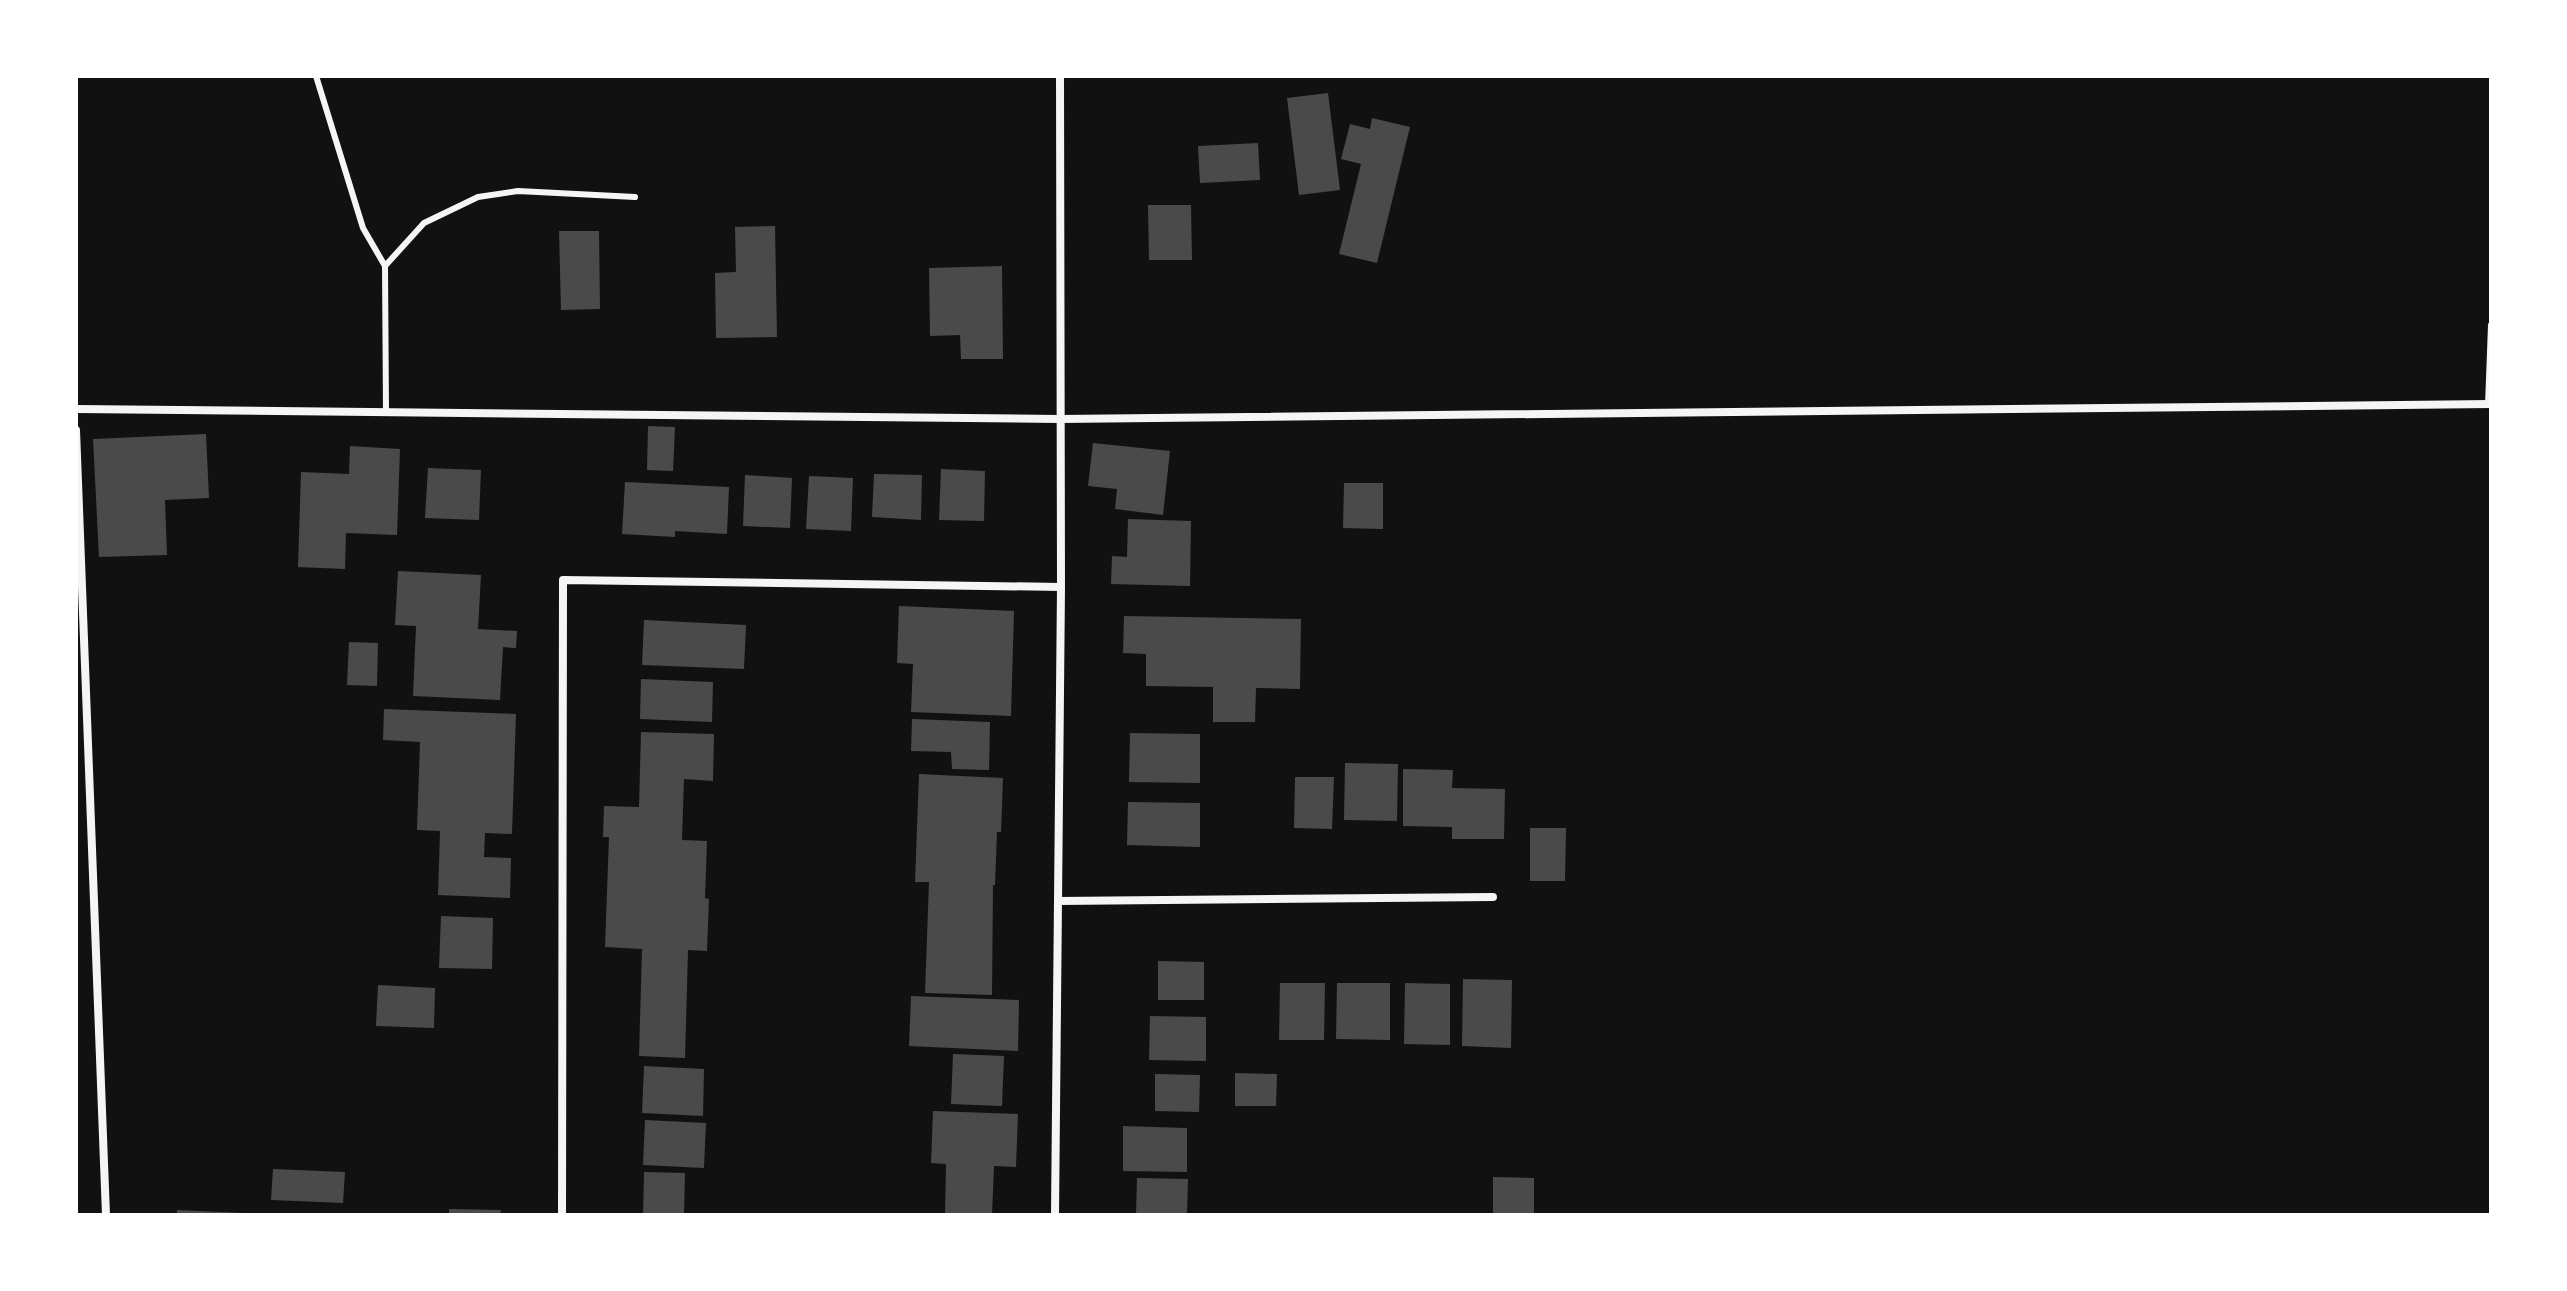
<svg xmlns="http://www.w3.org/2000/svg" width="2567" height="1291" font-family="Raleway,sans-serif">
<rect width="100%" height="100%" fill="#111"/>
<path fill="#4a4a4a" d="M1328 93 1340 190 1299 195 1287 98Z
M1372 118 1410 127 1377 263 1339 254 1361 164 1341 159 1350 124 1370 129Z
M1258 143 1260 180 1200 183 1198 146Z
M1148 205H1191L1192 260H1149Z
M775 226 777 337 716 338 715 273 736 272 735 227Z
M559 231H599L600 309 561 310Z
M1002 266 1003 359H961L960 335 930 336 929 268Z
M648 426 675 427 673 471 647 470Z
M206 434 209 498 165 500 167 555 99 557 93 439Z
M1093 443 1170 451 1163 515 1115 509 1117 489 1088 486Z
M350 446 400 449 397 535 346 533 345 569 298 567 301 472 349 474Z
M428 468 481 470 479 520 425 518Z
M941 469 985 471 984 521 939 520Z
M874 474 922 475 921 520 872 517Z
M745 475 792 478 790 528 743 526Z
M809 476 853 478 851 531 806 529Z
M625 482 729 487 727 534 675 531V537L622 534Z
M1344 483H1383V529L1343 528Z
M1128 519 1191 521 1190 586 1111 584 1112 556 1127 557Z
M398 571 481 575 478 629 517 631 516 648 503 647 500 700 413 696 416 626 395 625Z
M899 606 1014 611 1011 716 911 712 913 664 897 663Z
M1124 616 1301 619 1300 689 1256 688 1255 722H1213V687L1146 686V654L1123 653Z
M644 620 746 625 744 669 642 665Z
M349 642 378 643 377 686 347 685Z
M641 679 713 682 712 722 640 719Z
M384 709 516 714 512 834 485 833 484 857 511 858 510 898 438 895 440 831 417 830 420 742 383 740Z
M912 719 990 722 989 770 952 769 951 752 911 751Z
M641 732 714 734 713 781 684 779 682 840 707 841 705 898 709 899 707 951 688 950 685 1058 639 1056 642 949 605 947 609 837H603L604 806 639 807Z
M1130 733 1200 734V783L1129 782Z
M1345 763 1398 764 1397 821 1344 820Z
M1403 769 1453 770 1452 788 1505 789 1504 839H1452V827L1403 826Z
M919 774 1003 778 1001 832H997L995 885H993L992 995 925 993 929 882H915Z
M1295 777H1334L1332 829 1294 828Z
M1128 802 1200 803V847L1127 845Z
M1530 828H1566L1565 881H1530Z
M441 916 493 918 492 969 439 968Z
M1158 961 1204 962V1000H1158Z
M1463 979 1512 980 1511 1048 1462 1046Z
M1280 983H1325L1324 1040H1279Z
M1337 983H1390V1040L1336 1039Z
M1405 983 1450 984V1045L1404 1044Z
M378 985 435 988 434 1028 376 1026Z
M911 996 1019 1000 1018 1051 909 1046Z
M1150 1016 1206 1017V1061L1149 1060Z
M953 1054 1004 1056 1002 1106 951 1104Z
M644 1066 704 1069 703 1116 642 1113Z
M1235 1073 1277 1074 1276 1106H1235Z
M1155 1074 1200 1075 1199 1112 1155 1111Z
M933 1111 1018 1114 1016 1167 994 1166 992 1215H945L946 1164 931 1163Z
M645 1120 706 1123 704 1168 643 1165Z
M1123 1126 1187 1128V1172L1123 1171Z
M273 1169 345 1172 343 1203 271 1200Z
M644 1172 685 1173 684 1215H643Z
M1493 1177 1534 1178V1215H1493Z
M1137 1178 1188 1179 1187 1215H1136Z
M449 1209 501 1210 500 1215H449Z
M177 1210 245 1213V1215H177Z"/>
<g fill="none" stroke-linecap="round" stroke-linejoin="round">
<path stroke="#f5f5f5" stroke-width="6" d="M316 76 363 228 385 266
M2488 405 2491 325
M386 412 385 266 424 223 478 197 518 191 635 197"/>
<path stroke="#f5f5f5" stroke-width="8" d="M76 409 1060 419 2491 404
M76 430 106 1215
M1058 901 1493 897
M562 1215 563 580 1061 587
M1055 1215 1061 587 1060 76"/>
</g>
<rect width="2567" height="1291" fill="none" stroke="#ffffff" stroke-width="156"/>
</svg>
